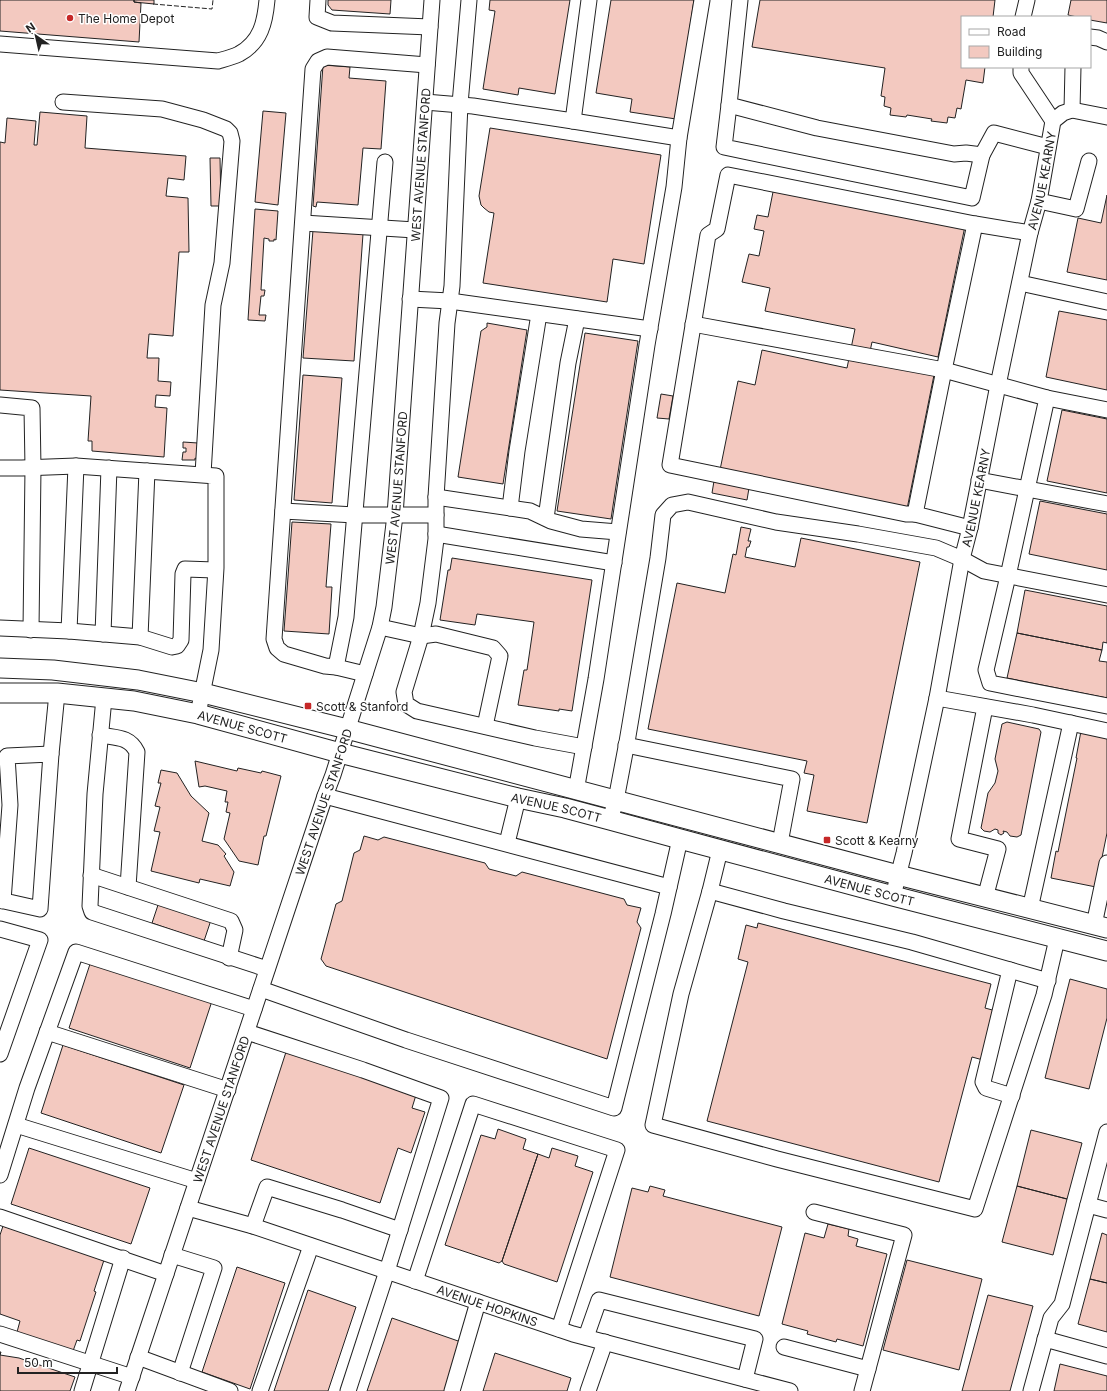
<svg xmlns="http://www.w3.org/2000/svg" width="1107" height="1391" font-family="Inter,sans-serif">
<rect width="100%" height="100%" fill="#fff"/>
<path fill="#f3c9c0" stroke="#222" d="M0 0H134V2L141 3 139 42 0 31Z
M134 0H154V4L134 2Z
M328 0H391L390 14 332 10 328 5Z
M490 0H570L555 94 519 88 518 95 483 89 495 11 489 10Z
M611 0H694L676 119 630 112 632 99 596 93Z
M760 0H995L993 17H962V67H985L983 83 966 80 961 109 957 108 955 118 948 117 947 123 931 121 932 119 907 115 906 117 890 115 891 108 884 106 885 97 881 96 885 68 752 47Z
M1071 0H1107V23L1090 20V17H1077L1068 15Z
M323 65 350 67 349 78 386 81 381 149 363 148 358 205 317 202 316 207 313 206Z
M263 111 286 113 278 205 255 202Z
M40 112 87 116 85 148 186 156 184 180 168 178 166 196 188 198 189 252H179L173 336 149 334 147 358H159L158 381 171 382 170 396 156 395 155 407 167 408 164 457 92 451V441H88L91 396 0 390V142L5 143 7 118 36 121 34 145H37Z
M490 128 661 155 644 264 613 259 607 302 483 283 494 213 489 212 484 208 481 205 479 196Z
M210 158H220L221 206H211Z
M774 187 965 226 938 357 872 342 868 361 934 375 907 509 720 470 738 381 755 385 762 350 847 368 855 329 765 311 770 288 742 282 749 254 759 256 764 231 754 229 757 215 768 217Z
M1107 195V280L1067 272 1078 218 1101 223Z
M255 209 278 211 276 240 274 239V241H269V239L264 238 261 290H265L264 296H261L259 315H266L265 321 248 320Z
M313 230 363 234 354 361 303 358Z
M1059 311 1107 320V390L1046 377Z
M487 323 527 330 503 484 458 477 481 331 487 327Z
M585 333 638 341 611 519 557 511Z
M303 375 342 378 332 503 294 500Z
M661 394 673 396 669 419 657 418Z
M1062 410 1107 419V493L1047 481Z
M183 442 198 443 197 459 195 458V460H182L183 452H186V448H183Z
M714 481 749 488 747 500 712 493Z
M1040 501 1107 514V570L1029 554Z
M292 522 331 524 326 587H332L329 634 284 631Z
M741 527 751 529 748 541H751L749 547H747L745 557 795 567 801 538 920 562 867 823 807 811 814 775 804 773 807 761 648 729 677 583 725 593 733 554 736 555Z
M452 558 592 580 572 711 559 709V711L518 705 524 670H527L534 622 477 614 475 625 440 620 448 570H450Z
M1025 590 1107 606V643L1103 642 1102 650 1017 633Z
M1017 633 1102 650 1099 661 1107 662V698L1007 678Z
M1007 722 1039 729 1041 732 1021 835 1017 837 1010 836 1007 832 1003 831 1004 833 1001 835 998 833V830L995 829 990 832 984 831 981 828 988 793 995 783 998 771 995 759 1002 724Z
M1081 731 1107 736V833L1096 887 1051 878 1056 851 1058 852 1077 758H1076Z
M195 761 237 771 238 768 261 773 262 771 281 776 266 836H264L258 865 239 861 224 839 230 813 226 812 228 802H225L227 791 205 786 199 787Z
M161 770 177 773 191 796 209 813 202 841 218 845 226 854 224 856 234 872 230 886 200 879 199 883 151 871 160 832 154 831 160 807 155 806 161 783H158Z
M364 836 378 840 384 837 485 863 489 869 516 876 522 872 624 899 627 905 641 908 637 922 641 928 607 1059 326 966 321 959 336 904 342 901 354 853 360 850Z
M159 902 211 920 204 941 152 923Z
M758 923 991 984 985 1008 996 1011 983 1060 972 1057 939 1182 707 1121 748 962 738 959 746 925 757 928Z
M91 961 212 1001 190 1068 69 1028Z
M1070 979 1107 989V1018L1089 1089 1045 1078Z
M63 1045 184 1085 161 1153 41 1113Z
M286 1052 416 1095 412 1108 425 1112 411 1153 398 1148 380 1203 251 1160Z
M498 1129 526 1139 523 1149 538 1154 502 1261 499 1263 445 1245 481 1135 495 1139Z
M1031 1130 1082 1143 1067 1199 1017 1186Z
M29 1148 150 1188 131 1244 11 1204Z
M552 1148 578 1156 575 1166 593 1172 557 1282 504 1264 502 1261 538 1154 549 1158Z
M650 1186 665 1190 663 1196 782 1227 759 1316 610 1277 632 1188 648 1192Z
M1017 1186 1067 1199 1053 1255 1002 1242Z
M828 1224 849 1229 848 1236 858 1239 856 1246 887 1254 863 1346 837 1339 836 1342 807 1334 808 1331 782 1324 805 1233 824 1238Z
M3 1226 104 1260 94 1291 96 1292 80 1341 77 1340 73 1351 17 1332 20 1321 0 1314V1235Z
M1102 1233 1107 1235V1283L1090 1279Z
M907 1260 982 1279 959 1370 883 1350Z
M237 1267 285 1283 250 1389 202 1372Z
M1090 1279 1107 1283V1332L1078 1324Z
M308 1290 356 1307 328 1391H274Z
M988 1295 1033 1306 1010 1391H962Z
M392 1318 461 1342 445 1391H367Z
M0 1352H1L0 1355 19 1358 75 1377 70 1391H0Z
M495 1353 571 1378 567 1391H483Z
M1060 1364 1107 1376V1391H1054Z"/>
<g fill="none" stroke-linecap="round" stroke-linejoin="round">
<defs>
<g id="minor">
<path d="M318 0 317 17 332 23 430 27"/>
<path d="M469 0 460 104 452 286 447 323 436 497V539L428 603 421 636 404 692 406 704 417 711 535 738 584 747"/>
<path d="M740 0 729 105 817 128 954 154 966 153 982 155 994 133 1048 147"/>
<path d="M1023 17 1027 0"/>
<path d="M1090 37 1098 38 1107 42"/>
<path d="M0 44 218 61C225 59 233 57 239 54 261 42 265 22 267 0"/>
<path d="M1021 67V73L1053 121"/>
<path d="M63 102 162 109 203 120 226 129 230 133 232 141 222 263 213 305 203 474"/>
<path d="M425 102 473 106 573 121 589 0"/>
<path d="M729 105 724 147 972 198 982 155"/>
<path d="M1072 110 1073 67"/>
<path d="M573 121 679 138"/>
<path d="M1039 201 1076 209 1089 161"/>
<path d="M303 223 415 230"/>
<path d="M1020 283 1107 302"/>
<path d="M410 299 450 301 650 329"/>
<path d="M693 324 944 370 1047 398 1008 576 986 670 990 683 1107 706"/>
<path d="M1047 398 1107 410"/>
<path d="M0 405 32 408 33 468 31 630"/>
<path d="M0 468H22L76 466 216 476V568L211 650 198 714"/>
<path d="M979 480 1107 504"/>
<path d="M436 497 530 511 551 521 581 529 618 532"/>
<path d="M510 508 517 451 539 314"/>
<path d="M283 511 355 515H436"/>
<path d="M915 514H906L670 465 708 235 717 229 728 175 975 224"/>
<path d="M546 518 568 363 577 319"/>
<path d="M970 528 915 514 944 370 975 224 1030 233"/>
<path d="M436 534 614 563"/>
<path d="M380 627 421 636 436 634 493 648 500 656 485 726"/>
<path d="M0 628 69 631 140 637 172 647 177 646 181 640 183 574 185 569 215 570"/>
<path d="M69 631 76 466"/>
<path d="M103 634 109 468"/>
<path d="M140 637 147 471"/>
<path d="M336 667 346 617 385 162"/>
<path d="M365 674 336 667 325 666 284 654 277 648 274 639 313 69 318 61 327 57 427 65"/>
<path d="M104 698 95 794 90 906 92 912 267 969"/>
<path d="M937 698 1033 715 1107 731"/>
<path d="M100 735C116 738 129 736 137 752L128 887"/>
<path d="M626 745 792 779 780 843"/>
<path d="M51 754 57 693"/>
<path d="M576 791 596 679 647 345 674 187 679 138 702 0"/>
<path d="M325 796 669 887"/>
<path d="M610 820 616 800 627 742 658 558 663 515 672 505 688 502 776 522 858 534 936 548 962 559 984 571 1107 595"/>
<path d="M507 843 518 798"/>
<path d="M720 850 710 891 681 994 653 1125 777 1159 975 1209 1044 995 1057 939"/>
<path d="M91 875 231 921 235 930 229 958"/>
<path d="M710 891 784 911 912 942 1048 981"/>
<path id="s1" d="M893 896 904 853 937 698 962 559 970 528 998 385 1030 233 1039 201 1053 121 1063 113 1072 110 1107 117"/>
<path d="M985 898 998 849 959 839 985 707"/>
<path d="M0 900 40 909 51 754 7 756 10 805 3 901"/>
<path d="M1030 909 1071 723"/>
<path d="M1094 925 1107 863"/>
<path d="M0 929 40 940 0 1054"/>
<path d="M1010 970 983 1082 986 1088 1012 1096"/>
<path d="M261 989 406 1040 614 1108 663 914 680 839"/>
<path d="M47 1032 228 1090"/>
<path d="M247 1032 363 1070 441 1098 387 1271 348 1391"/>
<path d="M16 1125 197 1181"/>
<path d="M0 1175 27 1088 76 952 254 1009"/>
<path d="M1088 1205 1107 1210"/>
<path id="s2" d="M188 1208 253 1226 573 1334 790 1391"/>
<path d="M814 1212 904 1235 862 1391"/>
<path d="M0 1217 166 1274"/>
<path d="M253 1226 267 1187 342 1210 400 1230"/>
<path d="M172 1255 214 1268 180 1373"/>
<path d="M415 1281 473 1104 617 1150 559 1329"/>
<path d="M0 1334 132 1377"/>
<path d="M586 1337 599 1300 755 1339 745 1379"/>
<path d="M1045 1339 1107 1356"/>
<path d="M784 1347 868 1369"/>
<path d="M138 1357 230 1391"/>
<path d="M82 1391 123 1258"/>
<path id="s3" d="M127 1391 325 796 333 775 380 627 384 607 395 515 432 0"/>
<path d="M260 1391 311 1246"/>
<path d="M452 1391 478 1302"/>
<path d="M588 1391 605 1342"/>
<path d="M1031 1391 1051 1318 1062 1304 1107 1132"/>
</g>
<g id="major">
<path d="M0 668 53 670 138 680 203 693 347 729 898 875 1107 928"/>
<path id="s4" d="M0 693H57L134 701 198 714 340 753 518 798 565 808 610 820 680 839 893 896 1107 951"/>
</g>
</defs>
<use href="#minor" stroke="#222" stroke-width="17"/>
<use href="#major" stroke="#222" stroke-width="21"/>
<use href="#minor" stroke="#fff" stroke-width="15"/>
<use href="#major" stroke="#fff" stroke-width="19"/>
<path stroke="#222" stroke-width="1" stroke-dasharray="5 2" stroke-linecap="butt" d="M153 4 212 9 213 0"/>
</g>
<g fill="#c62828" stroke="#fff" stroke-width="1.5">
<circle cx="70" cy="18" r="4"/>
<rect x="304" y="702" width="8" height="8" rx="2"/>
<rect x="823" y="836" width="8" height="8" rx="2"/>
</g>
<g text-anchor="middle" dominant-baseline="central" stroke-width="3" stroke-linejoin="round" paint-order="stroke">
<g font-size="12" fill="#222" stroke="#fff" text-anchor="start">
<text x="78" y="18">The Home Depot</text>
<text x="316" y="706">Scott &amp; Stanford</text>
<text x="835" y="840">Scott &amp; Kearny</text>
</g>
<g font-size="12" fill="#222" stroke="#fff">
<text stroke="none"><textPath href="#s3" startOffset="1269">WEST AVENUE STANFORD</textPath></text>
<text stroke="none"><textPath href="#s1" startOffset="731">AVENUE KEARNY</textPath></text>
<text stroke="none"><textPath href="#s3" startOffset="945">WEST AVENUE STANFORD</textPath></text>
<text stroke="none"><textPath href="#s1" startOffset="407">AVENUE KEARNY</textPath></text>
<text stroke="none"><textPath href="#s4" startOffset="246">AVENUE SCOTT</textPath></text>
<text stroke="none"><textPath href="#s3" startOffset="621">WEST AVENUE STANFORD</textPath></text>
<text stroke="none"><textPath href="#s4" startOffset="570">AVENUE SCOTT</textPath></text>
<text stroke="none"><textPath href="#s4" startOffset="894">AVENUE SCOTT</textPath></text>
<text stroke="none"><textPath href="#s3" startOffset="297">WEST AVENUE STANFORD</textPath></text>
<text stroke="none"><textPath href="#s2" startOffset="315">AVENUE HOPKINS</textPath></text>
</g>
</g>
<rect x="961" y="16" width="130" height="52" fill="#ffffff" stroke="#a7a7a7"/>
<rect x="969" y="29" width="20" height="6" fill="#ffffff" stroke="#a7a7a7"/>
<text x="997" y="36" font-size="12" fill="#222222">Road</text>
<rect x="969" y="46" width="20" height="12" fill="#f3c9c0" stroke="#a7a7a7"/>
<text x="997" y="56" font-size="12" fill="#222222">Building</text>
<g transform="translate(36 36) rotate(326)" stroke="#ffffff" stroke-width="3" paint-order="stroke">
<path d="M0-3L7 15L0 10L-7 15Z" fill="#222222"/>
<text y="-6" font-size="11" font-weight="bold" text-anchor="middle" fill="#222222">N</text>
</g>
<path d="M18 1367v6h99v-6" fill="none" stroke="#222222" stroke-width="2"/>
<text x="24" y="1367" font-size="12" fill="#222222" stroke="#ffffff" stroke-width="3" paint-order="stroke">50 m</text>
</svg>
